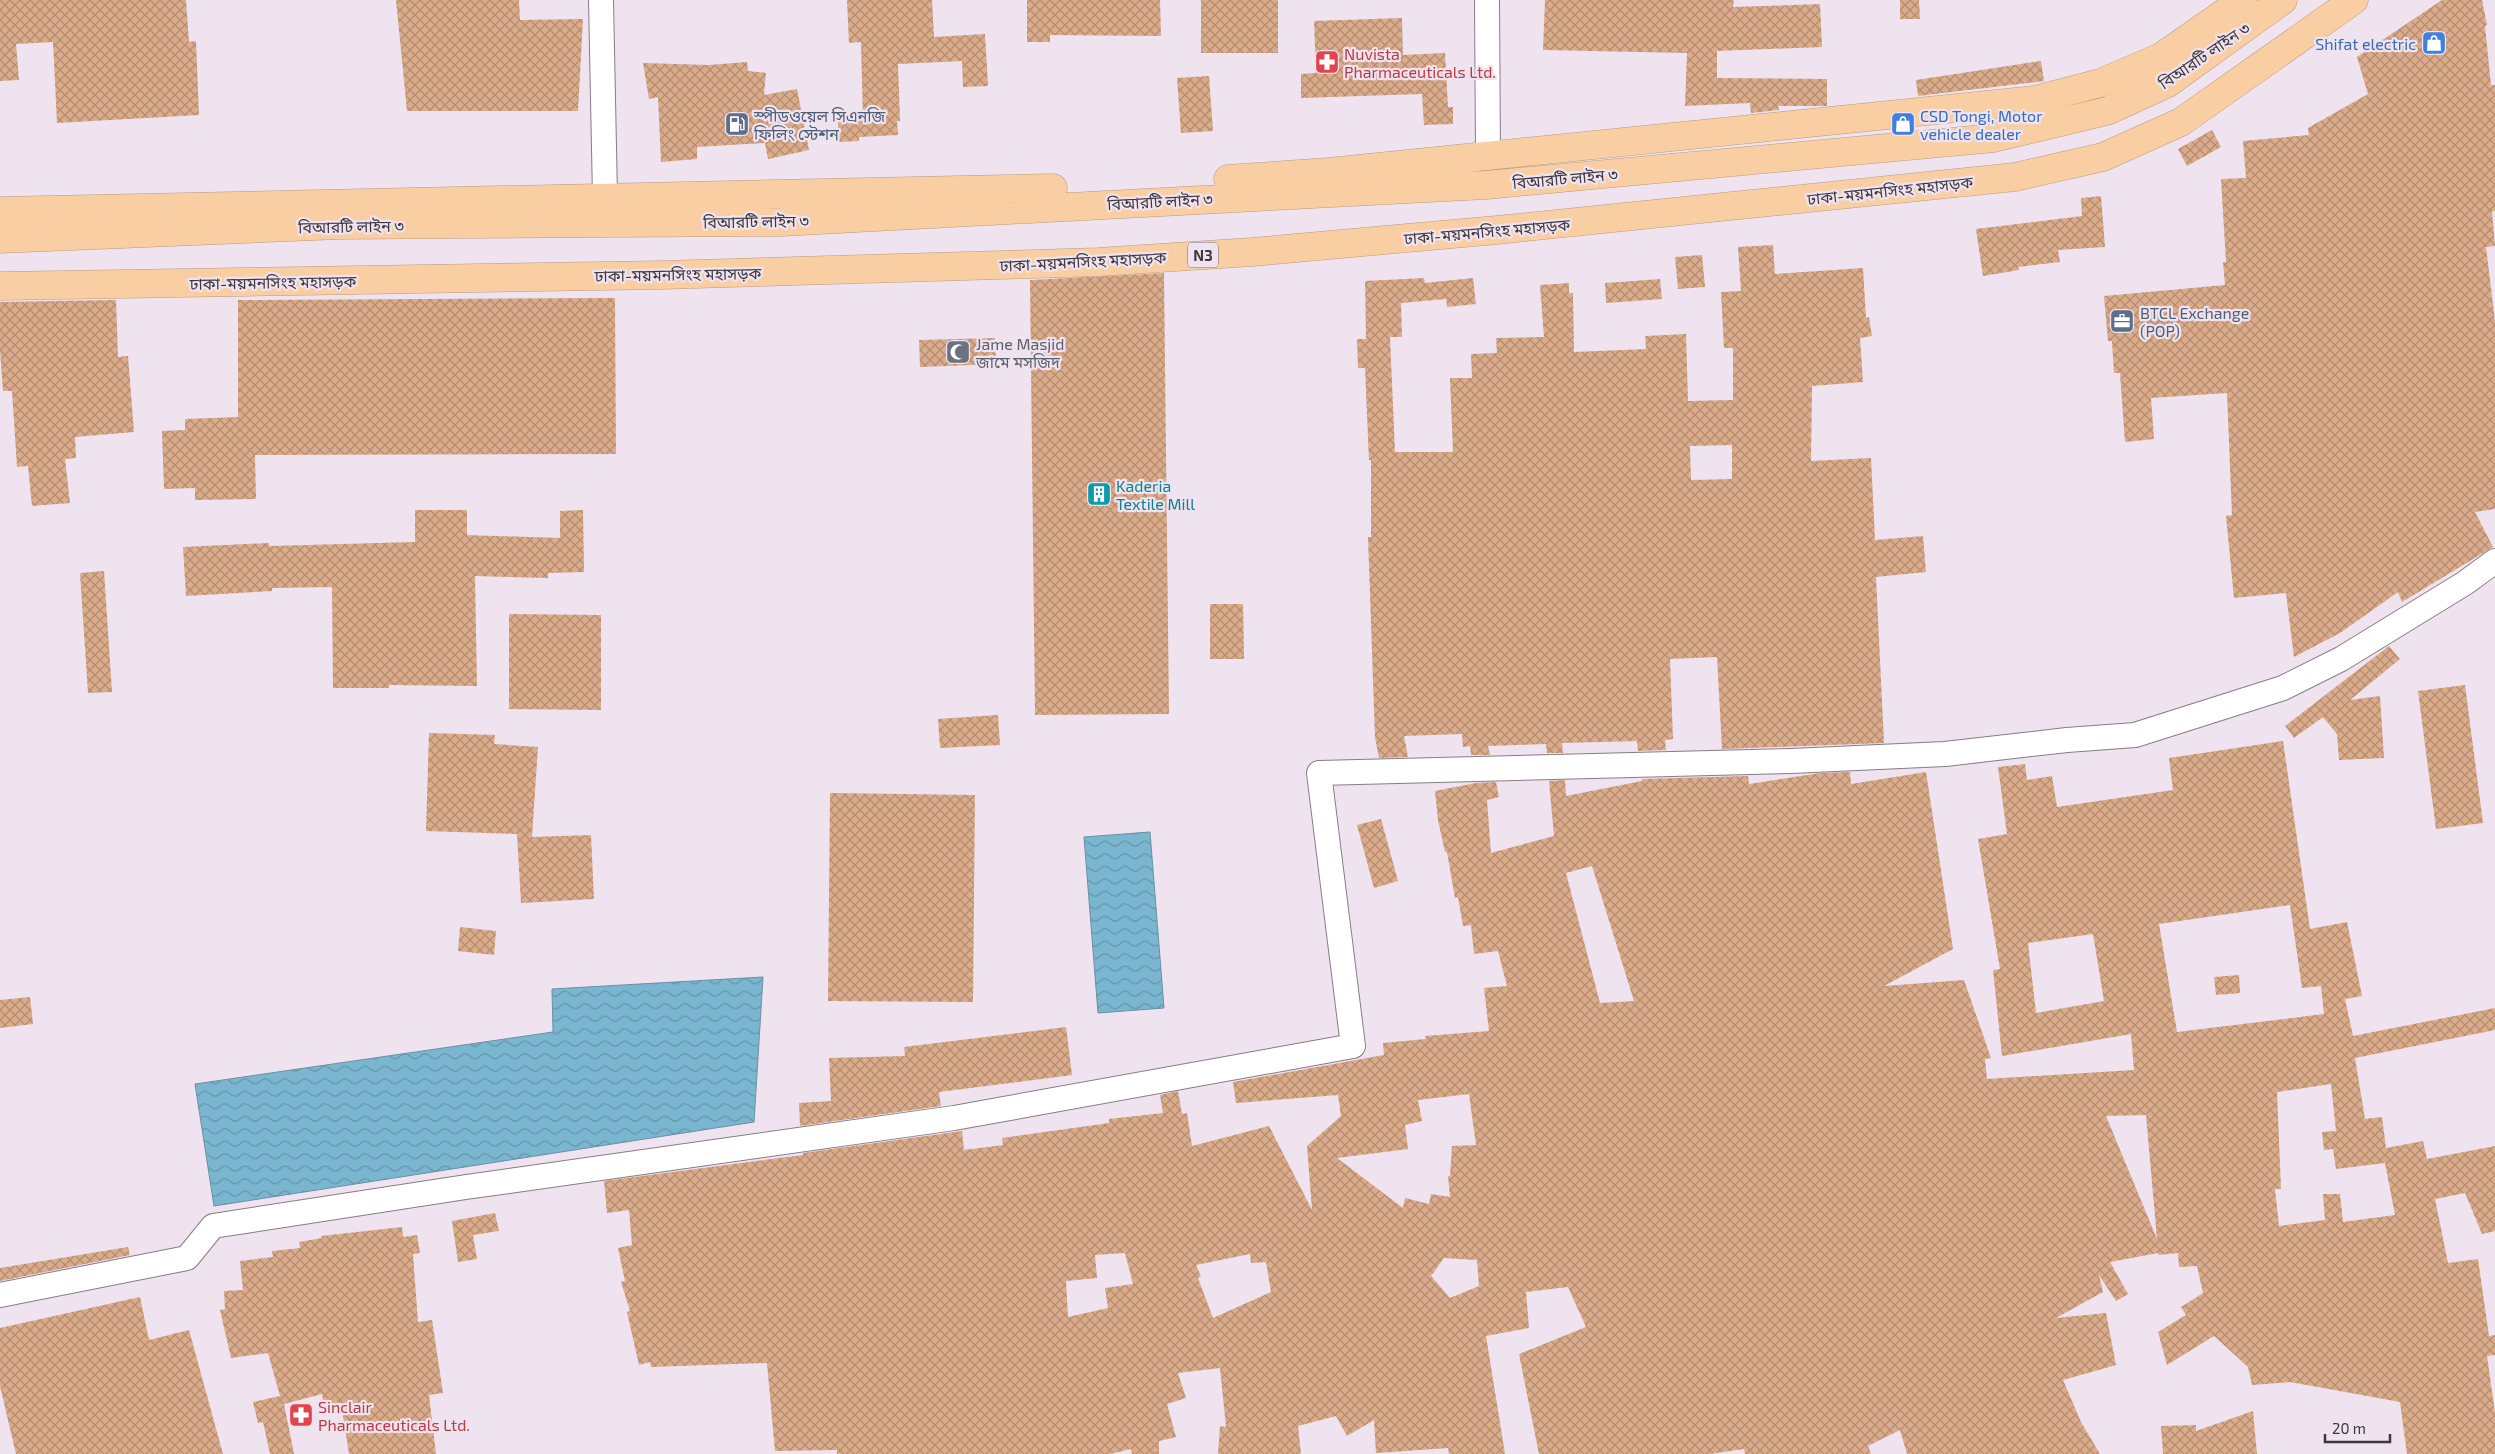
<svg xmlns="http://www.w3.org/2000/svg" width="2495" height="1454" font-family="'Exo 2','Noto Sans Bengali',sans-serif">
<defs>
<pattern id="water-waves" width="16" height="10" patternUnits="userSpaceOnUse" patternTransform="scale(1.25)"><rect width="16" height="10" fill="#7bb6d0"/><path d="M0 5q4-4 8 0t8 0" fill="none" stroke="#6695aa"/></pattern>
<pattern id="building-cross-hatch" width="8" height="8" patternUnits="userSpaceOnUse" patternTransform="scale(1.25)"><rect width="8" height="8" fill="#dbab8a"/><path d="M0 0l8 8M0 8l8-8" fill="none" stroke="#b38c72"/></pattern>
</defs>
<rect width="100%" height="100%" fill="#efe3ef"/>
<path fill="url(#water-waves)" stroke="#6890a4" d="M1150 832 1164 1008 1098 1013 1084 837Z
M763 977 754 1122 214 1206 195 1084 553 1032 552 989Z"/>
<path fill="url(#building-cross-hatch)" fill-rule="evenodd" d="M0 0H186L189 42 196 41 199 115 57 123 53 42 16 44 19 80 0 81Z
M396 0H519L520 20 583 19 578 111H407Z
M847 0H932L934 37 985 34 988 86 963 87 962 61 898 64 900 121H897L898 135 859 137V141L838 142V118H863L861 42 849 43Z
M1027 0H1160L1161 36 1050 35V42H1027Z
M1201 0H1278V53H1201Z
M1545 0H1734L1733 7 1820 4 1822 47 1717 51V78L1827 79V106H1778L1779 110 1751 113 1750 103 1685 106 1687 53 1543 50Z
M1900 0H1919L1920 19H1900Z
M2442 0H2482L2487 25 2485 26 2491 85H2495V211H2492L2495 246 2486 247 2495 321V509L2475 512 2493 547 2402 602 2398 592 2340 633 2294 657 2286 593 2234 598 2226 516 2232 515 2227 393 2151 398 2154 439 2125 442 2120 373H2114L2112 341H2108L2104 296 2225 285 2223 262H2226L2221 179 2246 178 2243 141 2309 135 2308 128 2368 94 2357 57Z
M1402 18 1403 55 1445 53 1448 107H1453V124L1424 125 1422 94 1301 98V74L1316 73 1314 21Z
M2041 61 2044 81 1918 96 1916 80Z
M747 62 748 71 766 73 764 95 797 89 809 150 768 159 765 143 697 147V159L661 162 658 97 649 99 643 63 709 65Z
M1209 76 1213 131 1181 133 1177 78Z
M2212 130 2221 147 2187 166 2178 149Z
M2101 196 2105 247 2058 250 2060 262 2018 267 2019 270 1983 276 1976 229 2082 216 2081 198Z
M1773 245 1775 274 1863 268 1866 318 1869 317 1872 336 1860 338 1863 382 1812 386 1811 461 1871 458 1875 540 1923 536 1926 572 1876 577 1884 743 1722 749 1717 657 1670 659 1673 739 1665 740 1666 750 1638 751 1637 741 1562 743 1563 753H1547L1546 744 1488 746 1490 755H1471L1470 746 1463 747 1462 734 1404 736 1408 757 1379 758 1375 737 1368 537H1371V460H1369L1365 368H1358L1357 339H1366L1365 281 1424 278 1425 283 1473 278 1476 304 1447 307 1446 299 1401 303 1402 337H1390L1395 452H1453L1450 378H1472L1471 354 1497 353 1496 338 1544 337 1540 285 1569 283V293H1573L1574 352 1646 349 1645 336 1686 334 1688 401 1733 400V348H1724L1721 292 1741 291 1738 247ZM1732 445V479L1691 480 1690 446Z
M1702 255 1705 287 1678 289 1675 257Z
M1164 273 1169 714 1035 715 1030 280Z
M1660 279 1662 299 1606 303 1605 283Z
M615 298 616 454 255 455 256 499 195 500V488L164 489 162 431 185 430V419L238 417V300Z
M116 300 118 357 128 356 134 432 75 437 76 458 65 459 70 503 32 506 28 466 17 467 12 391H3L0 350V302Z
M995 338 996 364 920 367 919 340Z
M415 510H467V535L560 538V511L583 510 584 572 548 573V578L475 576 477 686 389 685V688H333L332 587 272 588V591L186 596 183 547 269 543V546L415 542Z
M104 571 112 692 88 693 80 573Z
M1210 604H1243L1244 659H1210Z
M509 614 601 615V710L509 709Z
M2389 646 2400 659 2350 700 2380 696 2384 758 2339 760 2337 734 2323 717 2294 738 2285 726Z
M2465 685 2483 823 2436 829 2418 691Z
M998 715 1000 745 940 748 938 719Z
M429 733 495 735 494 744 538 747 532 837 591 835 594 899 521 903 517 834 426 831Z
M2283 741 2310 929 2347 922 2362 996 2345 999 2353 1036 2495 1008V1030L2355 1058 2365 1119 2382 1117 2386 1148 2423 1141 2427 1159 2495 1146V1231L2482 1234 2465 1193 2435 1199 2448 1263 2478 1259 2489 1336 2495 1335V1355L2487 1356 2495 1413V1454H2407L2400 1402 2290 1382 2252 1385 2248 1367 2214 1336 2167 1365 2158 1332 2186 1315 2181 1307 2203 1293 2197 1266 2179 1267 2178 1253 2159 1255 2158 1253 2110 1262 2128 1294 2116 1301 2099 1275 2103 1292 2056 1318 2106 1313 2116 1365 2063 1380 2081 1422 2100 1454H1907L1900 1430 1868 1446 1871 1454H1745L1744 1449 1710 1454H1539L1519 1354 1586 1327 1568 1287 1526 1292 1529 1328 1486 1336 1505 1454H1449L1448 1448 1376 1453 1374 1420 1347 1436 1336 1416 1298 1426 1301 1454H1218L1220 1426 1226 1427 1220 1368 1178 1373 1186 1398 1167 1404 1176 1437 1159 1441V1454H1132L1131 1449 1110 1454H837V1450L775 1451 767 1363 651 1367 650 1362 639 1365 627 1312 630 1311 621 1282 625 1281 618 1248 632 1245 629 1210 607 1213 604 1181 803 1155V1153L962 1131 964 1150 1003 1145 1002 1138 1109 1123V1119L1163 1113 1160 1095 1178 1091 1182 1114 1187 1113 1192 1146 1269 1126 1312 1210 1307 1146 1341 1116 1338 1095 1236 1103 1233 1082 1384 1055 1383 1043 1426 1039 1425 1036 1489 1031 1484 988 1507 986 1498 951 1474 954 1471 925 1463 926 1458 897 1455 898 1447 852H1445L1438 820 1435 791 1476 783 1496 782 1499 797 1487 800 1491 853 1554 836 1549 781 1565 780 1566 796 1642 781V779L1748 776 1749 784 1820 773 1850 772 1851 784 1926 772 1953 949 1884 986 1964 980 1991 1058 1985 1059 1987 1079 2134 1070 2131 1034 2002 1056 1993 970 2000 969 1978 839 2007 834 1998 767 2025 764 2027 780 2052 776 2057 807 2173 790 2169 758ZM1592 866 1634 1001 1600 1003 1566 873ZM2290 905 2302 988 2321 986 2324 1014 2177 1032 2159 924ZM2093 934 2104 1001 2036 1013 2028 943ZM2331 1084 2336 1131 2322 1132 2324 1150 2333 1149 2336 1169 2385 1163 2395 1215 2343 1222 2340 1194H2323L2325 1220 2279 1226 2275 1189H2281L2277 1092ZM1469 1094 1476 1145 1452 1146 1450 1176H1448L1450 1197 1431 1194 1429 1204 1405 1198 1403 1208 1337 1158 1408 1149 1405 1125 1422 1121 1418 1100ZM2146 1115 2157 1239 2106 1116ZM1125 1253 1133 1284 1105 1288 1108 1308 1068 1317 1066 1281 1097 1278 1095 1255ZM1250 1254 1251 1263 1266 1262 1271 1292 1213 1318 1198 1278 1201 1276 1196 1265ZM1444 1258 1477 1260 1479 1286 1450 1298 1431 1276Z
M830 793 975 795 973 1002 828 1001Z
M1381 819 1398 881 1374 888 1357 825Z
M460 927 496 931 494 955 458 951Z
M2239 975 2240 993 2216 995 2214 977Z
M30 997 33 1024 0 1028V1000Z
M1066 1027 1072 1075 939 1092 941 1106 800 1126 799 1103 831 1101 829 1058 905 1056 904 1047Z
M495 1213 499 1231 473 1235 477 1259 458 1262 452 1221Z
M402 1227 403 1237 417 1235 420 1253 413 1254 418 1322 432 1320 443 1393 429 1395 436 1454H349L341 1403 324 1406 322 1394 284 1404 294 1454H270L263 1422 258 1423 253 1402 280 1396 268 1353 231 1358 220 1310 225 1309 224 1291 243 1290 240 1261 273 1257 272 1251 300 1248 299 1242 322 1238 321 1236Z
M128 1247 130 1255 0 1281V1268Z
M140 1297 149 1340 189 1330 223 1454H16L0 1386V1328Z
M2253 1411 2257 1454H2163L2161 1426 2196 1425V1431Z"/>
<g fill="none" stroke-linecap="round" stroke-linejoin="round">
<defs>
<path id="minor" d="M601 0 605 197
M1487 0 1488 154
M0 1295 187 1258 213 1226 466 1187 954 1118 1353 1046 1319 773 1791 761 1945 754 2067 740 2135 735 2283 688 2341 659 2465 583 2495 561"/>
<path id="highway" d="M1228 179 1329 172 2035 100 2100 83 2161 57 2243 0
M0 211 1053 188
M0 239 339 225 781 222 1486 185 1994 138 2107 111 2168 83 2283 0
M0 286 662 275 1098 262 1252 252 1497 230 2015 177 2103 157 2181 122 2354 0"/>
</defs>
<use href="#minor" stroke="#867c86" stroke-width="26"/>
<use href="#highway" stroke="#b89a7f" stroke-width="29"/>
<use href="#minor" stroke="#fff" stroke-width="24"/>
<use href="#highway" stroke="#facea3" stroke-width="28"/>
</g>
<defs>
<symbol id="shop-square" viewBox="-11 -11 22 22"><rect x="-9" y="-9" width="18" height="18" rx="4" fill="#3f7fe0" stroke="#efe3ef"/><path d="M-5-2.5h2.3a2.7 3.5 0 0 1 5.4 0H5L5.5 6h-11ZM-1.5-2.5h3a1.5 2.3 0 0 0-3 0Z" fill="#fff"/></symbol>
<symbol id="pharmacy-square" viewBox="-11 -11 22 22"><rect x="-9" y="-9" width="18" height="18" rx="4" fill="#e0444e" stroke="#efe3ef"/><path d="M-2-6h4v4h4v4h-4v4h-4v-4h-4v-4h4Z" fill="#fff"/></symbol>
<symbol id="fuel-square" viewBox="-11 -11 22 22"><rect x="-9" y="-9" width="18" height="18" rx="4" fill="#5c6f8a" stroke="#efe3ef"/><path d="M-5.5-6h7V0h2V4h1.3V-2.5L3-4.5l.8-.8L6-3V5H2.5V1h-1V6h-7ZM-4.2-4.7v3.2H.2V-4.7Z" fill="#fff"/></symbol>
<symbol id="office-square" viewBox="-11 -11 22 22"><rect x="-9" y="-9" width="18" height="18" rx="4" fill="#5c6f8a" stroke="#efe3ef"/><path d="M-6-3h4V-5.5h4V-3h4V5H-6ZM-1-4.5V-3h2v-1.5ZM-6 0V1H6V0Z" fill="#fff"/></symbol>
<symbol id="mosque-square" viewBox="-11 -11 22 22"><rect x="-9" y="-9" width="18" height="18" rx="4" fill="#6b7280" stroke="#efe3ef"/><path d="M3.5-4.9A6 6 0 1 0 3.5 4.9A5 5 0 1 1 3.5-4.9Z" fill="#fff"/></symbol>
<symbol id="building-square" viewBox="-11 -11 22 22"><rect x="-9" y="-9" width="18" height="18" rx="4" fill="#0f9aa8" stroke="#efe3ef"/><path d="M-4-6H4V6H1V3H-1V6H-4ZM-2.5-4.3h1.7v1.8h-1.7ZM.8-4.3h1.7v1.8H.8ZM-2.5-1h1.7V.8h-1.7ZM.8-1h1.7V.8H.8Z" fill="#fff"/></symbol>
</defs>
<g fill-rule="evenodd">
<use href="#shop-square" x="2420" y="29" width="28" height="28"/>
<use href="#pharmacy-square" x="1313" y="48" width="28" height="28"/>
<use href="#fuel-square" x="723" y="110" width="28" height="28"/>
<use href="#shop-square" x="1889" y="110" width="28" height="28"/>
<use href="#office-square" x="2108" y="307" width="28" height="28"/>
<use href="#mosque-square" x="944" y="338" width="28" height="28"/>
<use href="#building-square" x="1085" y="480" width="28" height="28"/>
<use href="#pharmacy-square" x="287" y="1401" width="28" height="28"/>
</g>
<g text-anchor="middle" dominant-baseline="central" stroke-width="4.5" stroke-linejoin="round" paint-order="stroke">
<rect fill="#efe3ef" stroke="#726b72" stroke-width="1" x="1188" y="242.5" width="30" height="25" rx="4"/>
<g font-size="15" font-weight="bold" fill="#3d383d">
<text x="1203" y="255">N3</text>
</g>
<g font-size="16" fill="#366cbe" stroke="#efe3ef" text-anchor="end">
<text x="2416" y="43">Shifat electric</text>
<text x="1920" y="115" text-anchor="start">CSD Tongi, Motor<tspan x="1920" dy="18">vehicle dealer</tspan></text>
</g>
<g font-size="16" fill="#be3a42" stroke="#efe3ef" text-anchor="start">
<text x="1344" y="53">Nuvista<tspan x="1344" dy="18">Pharmaceuticals Ltd.</tspan></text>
<text x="318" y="1406">Sinclair<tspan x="318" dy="18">Pharmaceuticals Ltd.</tspan></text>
</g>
<g font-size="16" fill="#3d383d" stroke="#efe3ef">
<text transform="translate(2204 55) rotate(-34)">বিআরটি লাইন ৩</text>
<text transform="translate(1565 178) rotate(-5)">বিআরটি লাইন ৩</text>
<text transform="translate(1890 190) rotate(-6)">ঢাকা-ময়মনসিংহ মহাসড়ক</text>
<text transform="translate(1160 201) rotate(-3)">বিআরটি লাইন ৩</text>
<text transform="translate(756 221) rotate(-1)">বিআরটি লাইন ৩</text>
<text transform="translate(351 226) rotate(-1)">বিআরটি লাইন ৩</text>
<text transform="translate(1487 231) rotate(-5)">ঢাকা-ময়মনসিংহ মহাসড়ক</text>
<text transform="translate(1083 261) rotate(-3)">ঢাকা-ময়মনসিংহ মহাসড়ক</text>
<text transform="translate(678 274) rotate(-1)">ঢাকা-ময়মনসিংহ মহাসড়ক</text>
<text transform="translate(273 282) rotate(-1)">ঢাকা-ময়মনসিংহ মহাসড়ক</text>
</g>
<g font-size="16" fill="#4e5e75" stroke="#efe3ef" text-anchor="start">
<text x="754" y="115">স্পীডওয়েল সিএনজি<tspan x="754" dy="18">ফিলিং স্টেশন</tspan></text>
<text x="2140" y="312">BTCL Exchange<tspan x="2140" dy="18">(POP)</tspan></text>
</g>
<g font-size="16" fill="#5b616d" stroke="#efe3ef" text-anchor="start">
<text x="976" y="343">Jame Masjid<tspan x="976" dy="18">জামে মসজিদ</tspan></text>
</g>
<g font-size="16" fill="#0d838f" stroke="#efe3ef" text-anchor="start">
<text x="1116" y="485">Kaderia<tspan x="1116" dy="18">Textile Mill</tspan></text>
</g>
</g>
<path d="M2325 1434v8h65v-8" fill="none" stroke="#3d383d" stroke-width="2.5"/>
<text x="2332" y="1434" font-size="15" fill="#3d383d" stroke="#efe3ef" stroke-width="4" paint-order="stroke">20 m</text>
</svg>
